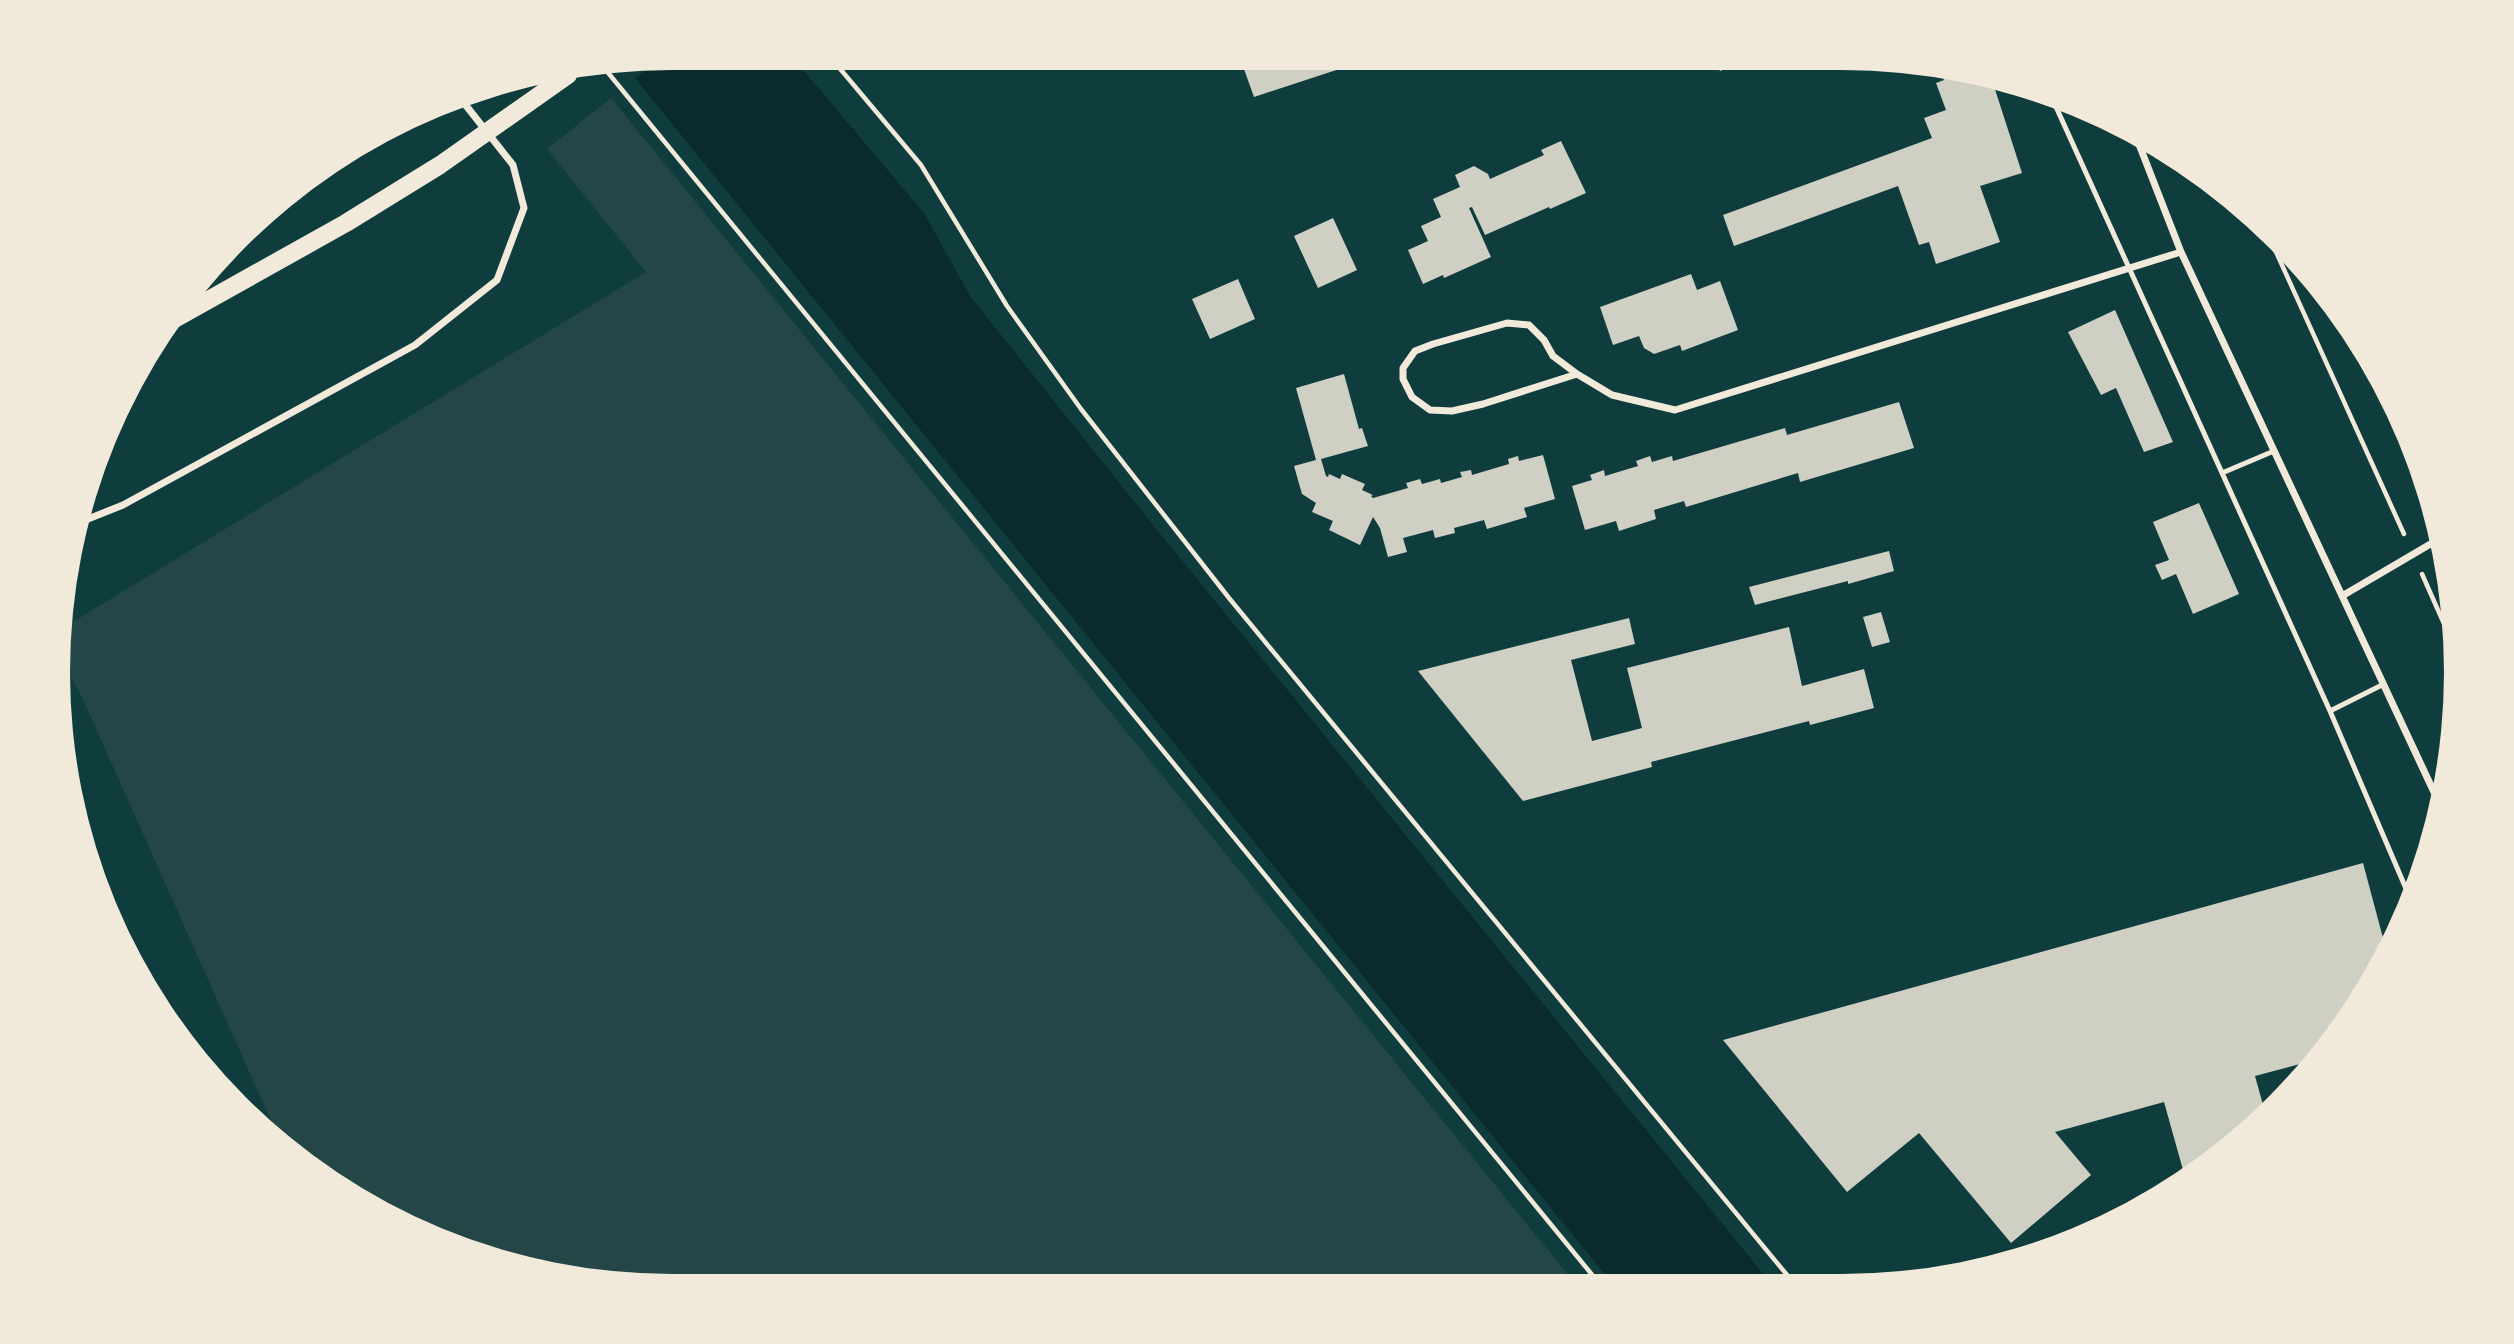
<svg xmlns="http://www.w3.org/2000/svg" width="2514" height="1344" font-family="Montserrat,sans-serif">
<rect width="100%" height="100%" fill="#0f3d3e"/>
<path fill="#244646" d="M611 98 1574 1282 632 1285 513 1265 400 1223 277 1134 81 695 64 666 68 625 646 272 547 149Z"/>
<path fill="#0a2a2b" d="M672 58H793L924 213 970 296 1149 520 1769 1281 1611 1282 635 78 660 60Z"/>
<path fill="#cfcfc3" d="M1240 58H1370V59L1254 97Z
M1715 59H1742L1743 63 1720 71Z
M1921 65 1991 77 2022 173 1980 186 2000 242 1936 264 1929 242 1919 245 1898 186 1734 246 1723 215 1932 138 1924 118 1946 110 1936 83 1944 80 1939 70 1925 76Z
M1561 141 1586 193 1550 209 1549 207 1485 235 1472 207 1469 208 1491 257 1444 278 1443 275 1423 284 1408 250 1428 241 1421 226 1441 217 1433 199 1460 187 1455 175 1474 166 1488 174 1490 179 1544 155 1541 150Z
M1333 218 1357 270 1318 288 1294 236Z
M1691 274 1697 290 1720 281 1738 330 1682 351 1680 345 1654 354 1644 348 1639 336 1613 345 1600 307Z
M1238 279 1255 319 1210 339 1192 299Z
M2115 310 2173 442 2144 452 2116 388 2101 395 2068 332Z
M1344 374 1359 429 1362 428 1368 446 1321 459 1326 476 1328 477 1329 474 1340 479 1342 474 1365 484 1362 490 1373 495 1371 496 1373 498 1408 488 1406 483 1420 479 1422 484 1440 479 1441 483 1462 477 1460 472 1471 470 1472 475 1509 464 1508 459 1518 456 1519 461 1543 455 1555 499 1524 508 1527 517 1487 529 1484 520 1454 528 1455 533 1435 538 1433 530 1403 538 1407 552 1388 557 1380 528 1373 517 1360 545 1329 530 1333 521 1312 512 1316 503 1302 494 1294 466 1316 460 1296 388Z
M1899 402 1914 448 1800 482 1798 473 1686 507 1684 501 1654 510 1656 519 1619 531 1616 521 1585 530 1572 486 1592 480 1590 475 1604 470 1605 476 1638 466 1636 461 1650 456 1652 462 1672 456 1673 461 1785 428 1787 435Z
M2199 503 2239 594 2193 614 2176 574 2162 580 2155 565 2169 560 2153 522Z
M1889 551 1894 571 1848 584V581L1755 605 1749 587Z
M1881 612 1890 642 1872 647 1863 617Z
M1629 618 1635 644 1571 660 1592 741 1642 728 1627 668 1789 627 1802 686 1864 669 1874 708 1810 725 1809 721 1651 762 1652 767 1523 801 1418 671Z
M2363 863 2387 953 2315 1060 2255 1076 2265 1112 2191 1176 2185 1177 2164 1102 2055 1132 2091 1175 2011 1243 1919 1133 1847 1192 1723 1040Z"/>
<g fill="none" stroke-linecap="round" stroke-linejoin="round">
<path stroke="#f1e9da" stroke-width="4.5" d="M831 58 921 165 1007 306 1081 409 1229 598 1792 1281
M605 69 1598 1282
M2267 232 2404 534
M2422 574 2453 644"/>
<path stroke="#f1e9da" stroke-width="5" d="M2052 98 2330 711
M2222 473 2274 451
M2384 684 2330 711 2410 898"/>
<path stroke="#f1e9da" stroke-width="7" d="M2135 134 2181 252 2440 805
M1577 374 1483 404 1452 411 1430 410 1412 397 1403 379V368L1415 351 1433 344 1507 323 1529 325 1544 340 1553 356 1577 374 1612 395 1675 410 2181 252
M78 523 123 505 415 345 497 280 524 208 513 165 460 98
M2342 596 2439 539"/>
<path stroke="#f1e9da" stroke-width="18" d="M171 321 346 223 440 165 568 75"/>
</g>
<path d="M0 0H2514V1344H0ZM672 70H1842A602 602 0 0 1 2444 672V672A602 602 0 0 1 1842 1274H672A602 602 0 0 1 70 672V672A602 602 0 0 1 672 70Z" fill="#f1e9da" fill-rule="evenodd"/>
</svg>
